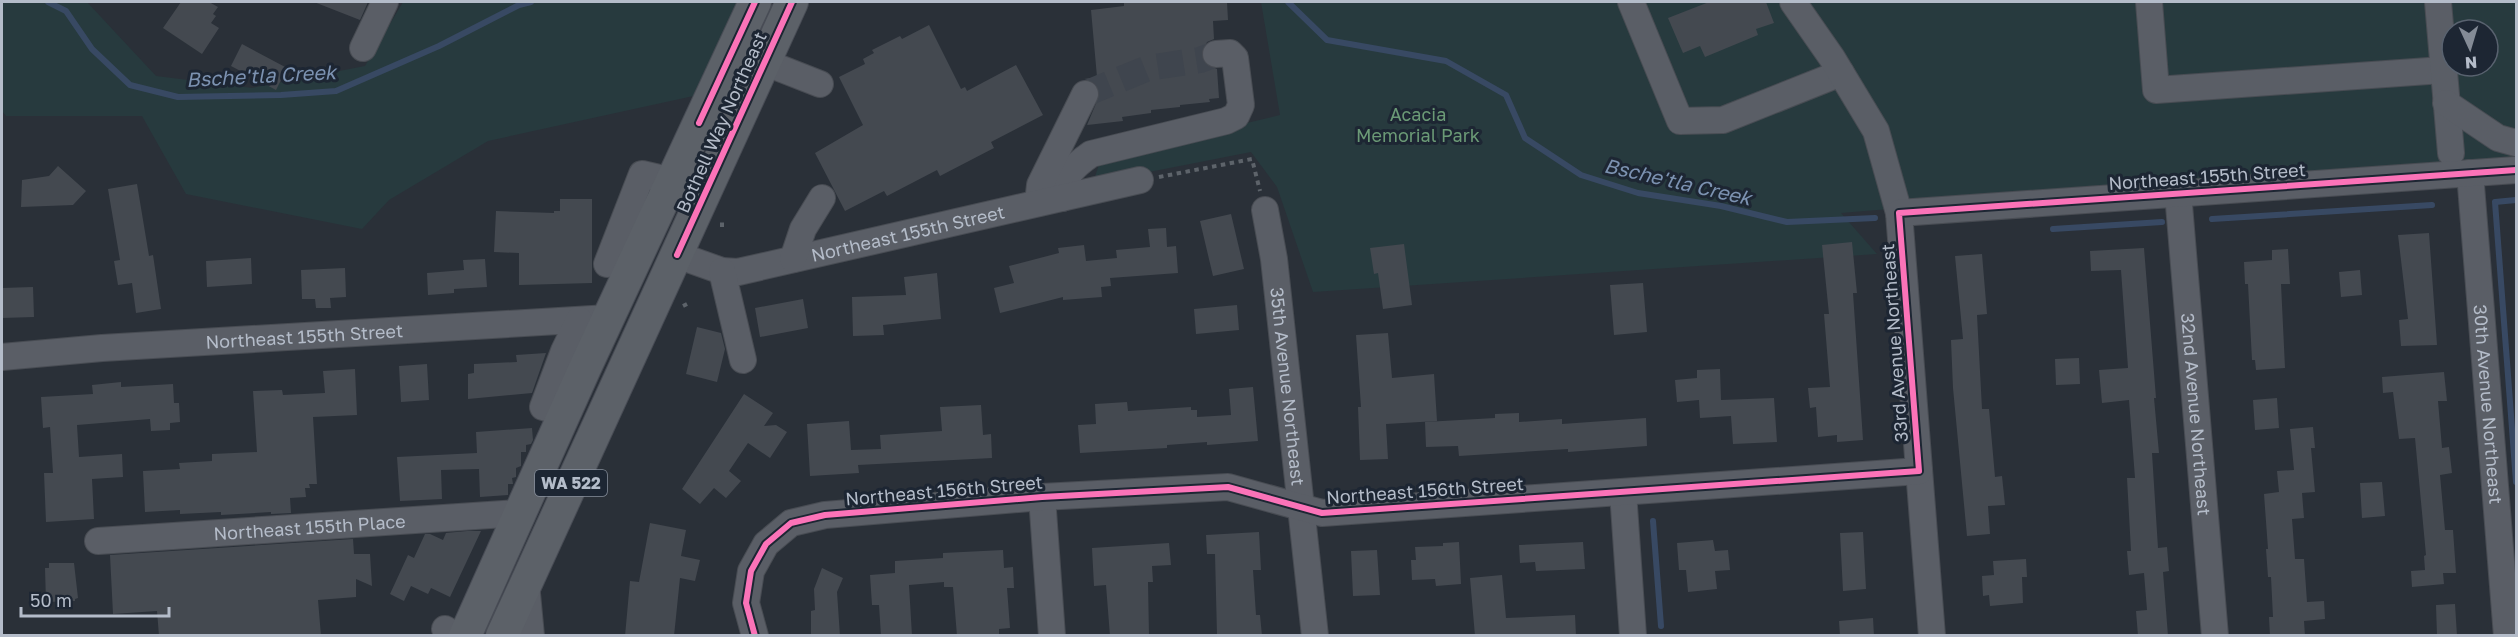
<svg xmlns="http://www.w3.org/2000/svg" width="2518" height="637" font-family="'Golos Text',sans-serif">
<rect width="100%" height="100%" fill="#2a3038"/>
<path fill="#273a3e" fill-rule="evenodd" d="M2 2H87L156 76 252 88 365 66 403 2H742L698 95 488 141 389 200 362 229 186 194 142 116H6L2 111Z
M1261 2H2516V157L1841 213 1877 254 1313 292 1277 187 1251 152 1093 183 1101 158 1280 115ZM2452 30H2488V66H2452Z"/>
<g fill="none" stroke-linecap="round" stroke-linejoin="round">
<path stroke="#384963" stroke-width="6" d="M48 2 66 11 92 49 130 85 178 97 281 95 336 91 439 46 519 5 531 2
M1288 2 1327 40 1446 61 1506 95 1525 138 1581 175 1638 193 1721 206 1787 222 1875 218
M2212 219 2432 205
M2053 229 2162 222
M2516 482 2495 202 2516 200
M1653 521 1661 626"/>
</g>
<path fill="#444950" d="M181 2H209L218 7 213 14 216 16 211 23 219 28 202 54 163 28Z
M314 2H368L360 20Z
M1124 2H1227L1228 20 1213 21 1214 39 1207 42 1201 54 1204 63 1217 69 1219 98 1209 99 1210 102 1180 105V107L1151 110V113L1122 117 1123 121 1087 125 1100 94 1097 85 1091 80 1084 79 1097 77 1091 10 1124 6Z
M1709 2H1766L1774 23 1756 29 1758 35 1705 57 1700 46 1683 53 1668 18Z
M929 25 961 89 965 87 967 91 1016 65 1043 115 991 142 994 148 940 176 937 170 887 196 884 191 845 211 815 153 863 125 839 77 865 64 863 59 874 53 872 50 900 36 902 39Z
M242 44 287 68 276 90 231 66Z
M58 166 86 191 73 205 21 207 22 180 49 176Z
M137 184 149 256 153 255 161 309 136 313 132 283 118 285 114 261 120 260 108 189Z
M560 199H592V283L519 285V253L494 252 496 211 554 213V211H560Z
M1231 214 1244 269 1213 276 1200 221Z
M1166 228 1167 247 1176 246 1178 273 1110 278 1111 286 1101 287 1102 297 1063 300V297L1000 313 994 288 1014 283 1009 266 1059 253 1058 248 1084 245 1086 261 1117 258 1116 250 1150 247 1148 229Z
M2429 233 2437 345 2401 346 2399 320 2408 319 2398 235Z
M1852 242 1857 293H1853L1863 440 1837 442V435L1818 437 1816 407 1810 408 1808 388 1830 387 1824 314H1829L1822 245Z
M1404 244 1412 305 1383 309 1378 273 1374 274 1370 248Z
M2144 248 2156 398H2154L2159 453H2152L2158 548 2167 547 2169 571 2163 572 2168 636H2138L2136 611 2147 610 2144 573 2129 575 2127 551H2131L2127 478H2135L2129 400 2102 403 2099 370 2128 368 2121 270 2091 271 2090 251Z
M2288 249 2290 284H2281L2285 368 2256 370 2255 360H2252L2248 284H2245L2244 262 2272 260V250Z
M1982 254 1987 314 1977 315 1982 409H1989L1995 477 2002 476 2005 505 1988 506 1990 534 1967 536 1953 388 1951 340 1963 339 1955 256Z
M251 258 252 284 207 287 206 261Z
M485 259 487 287 454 289V293L428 295 427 273 464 270 463 260Z
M345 268 346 297 330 298 331 308H316L315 299H302L301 270Z
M2360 270 2362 295 2341 297 2339 272Z
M937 273 941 319 883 325 884 335 853 336 852 297 906 295 904 277Z
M1643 283 1647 332 1614 335 1610 285Z
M33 287 34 317 2 318V288Z
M803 299 808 328 760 337 755 308Z
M1237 305 1239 330 1196 334 1194 309Z
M697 327 721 333 725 349 717 382 686 374Z
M1388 333 1392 378 1434 374 1437 421 1386 424 1388 459 1360 460 1358 407H1361L1356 335Z
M546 353 532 393 468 399V374L474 373V364L517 362 516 355Z
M2079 358 2080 384 2056 385 2055 359Z
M427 364 429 400 401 402 399 366Z
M355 369 357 415 313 417 317 484H309L310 488H305L306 497 290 498 291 513 271 514V512L221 515V512L180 514V510L145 512 143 471 180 469 179 463 212 461V454L257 452 253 391 282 390 283 395 325 393 323 371Z
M1720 369 1721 400 1774 398 1777 442 1733 444 1731 416 1700 418 1699 400 1677 402 1675 380 1697 378V370Z
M2444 372 2447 401H2438L2442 448 2449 447 2452 473 2440 475 2445 530H2453L2456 573H2443L2444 584 2412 587 2411 571 2425 570 2424 556 2426 555 2415 438 2399 439 2393 392 2383 393 2382 377Z
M121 382V387L173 384 174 403H179L180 422 170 423V430L151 431 150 419 77 425 79 457 122 454 123 477 92 479 94 519 46 522 44 473H53L50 427 43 428 41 397 93 394 92 385Z
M1253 387 1258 441 1207 445V442L1167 445V448L1080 453 1078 425 1096 424 1095 404 1127 402 1128 411 1191 407V410H1197V417L1231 415 1229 389Z
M744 394 773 413 764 426 776 425 787 432 770 458 748 443 729 471 741 481 726 498 714 488 700 504 682 489Z
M2277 398 2279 428 2255 430 2253 400Z
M981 405 983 435 991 434 992 458 858 465 859 473 810 476 807 424 849 421 851 450 881 449 880 435 942 431 940 407Z
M1519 413V422L1562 419V424L1646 418 1647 446 1568 452V449L1459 456 1458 446 1426 447 1425 422 1495 418V414Z
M2313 427 2315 448H2311L2315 492 2302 493 2304 518 2292 519 2295 559H2304L2307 602 2324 601 2325 619 2304 621 2305 636H2270L2269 617H2273L2271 577H2268L2266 549H2268L2264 494 2279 492 2277 471 2294 470 2290 429Z
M532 428 533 440 531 444 526 445V452H521V466L516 468V477L512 478 513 484H508V495L480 497 479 469 441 470 442 499 400 501 397 457 477 453 476 432Z
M2382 482 2385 516 2362 518 2360 483Z
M650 523 686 530 681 556 700 560 695 581 680 578 674 636H625L630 581 639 582Z
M467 531H481L450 597 431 588 428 594 411 586 404 601 390 594 408 555 414 558 425 534H430L443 540 446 533Z
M1259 532 1261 570H1253L1256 615H1260L1262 636 1217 635 1215 554H1207L1206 535Z
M1863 532 1866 589 1843 591 1840 533Z
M353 539 354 554H370L372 586 356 579V597L318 600 321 636H159L157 611 113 614 110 555Z
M1713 540 1715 551 1728 550 1730 570 1715 571 1717 589 1688 592 1686 570H1679L1677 543Z
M1459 542 1461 584 1436 586 1435 579 1412 580 1411 560H1416L1415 547 1443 546V543Z
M1583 542 1585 569 1536 571 1535 562 1520 563 1519 545Z
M1169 543 1171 565 1152 566 1153 582H1148L1149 636H1110L1106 585 1094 586 1092 548Z
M1003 550 1004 568 1013 567 1014 588H1007L1010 628 999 629V636H957L953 587H944V582L909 585 912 636H881L879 605H872L870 575 895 573V561L943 558V553Z
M1377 550 1380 595 1353 596 1351 551Z
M2026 559 2027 577H2022L2023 603 1990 606 1989 595 1983 596 1982 576 1994 575 1993 561Z
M49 563H74L78 598 75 599V601L46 602 45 568H49Z
M822 568 843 578 837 592 840 636H811V611L815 610 814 589Z
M1502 575 1506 618 1575 615 1576 636H1475L1470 578Z
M2455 604 2457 636H2437L2436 605Z
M1873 618 1874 636H1840L1839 621Z"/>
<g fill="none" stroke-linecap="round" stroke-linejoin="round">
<path stroke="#3f454e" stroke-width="26" stroke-dasharray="26 13" stroke-linecap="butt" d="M1085 94 1148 68 1200 60 1216 54"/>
<defs>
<g id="minor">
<path d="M1631 2 1680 121 1723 120 1841 73"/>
<path d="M1793 2 1832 58 1876 131 1899 213 1932 636"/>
<path d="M2149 2 2156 90 2443 70"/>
<path d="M2438 2 2451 153"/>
<path d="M363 48 385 2"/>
<path d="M764 62 820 84"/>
<path d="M2446 103 2498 138 2516 143"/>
<path id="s1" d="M2470 173 2507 636"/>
<path id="s2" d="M2178 193 2215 636"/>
<path d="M1062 198C1066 174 1071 168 1091 154L1226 121 1236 116 1241 105 1235 58 1230 53 1216 54"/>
<path d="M1038 203 1040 185 1085 94"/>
<path id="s3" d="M1265 210 1274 259 1315 636"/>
<path d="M1899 213 2516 170"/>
<path id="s4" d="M677 255 722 271 738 272 1140 180"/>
<path d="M793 259 803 229 822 198"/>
<path d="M607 264 642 174 672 181"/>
<path d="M722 271 743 360"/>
<path id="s5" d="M2 357 102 348 609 318"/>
<path d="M565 413 543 407 564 351 579 320"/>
<path d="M1623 492 1633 636"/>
<path d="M1042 497 1052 636"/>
<path id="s6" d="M98 541 519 513"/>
<path d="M526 583 531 636"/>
<path d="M445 629 456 636"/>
<path d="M755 636 746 603 751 571 766 544 791 523 825 515 1042 497 1228 487 1322 513 1919 471"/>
</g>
<path id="major" d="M465 636 585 368 755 2
M502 636 792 2"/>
</defs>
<use href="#minor" stroke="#484c53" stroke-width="28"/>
<use href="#major" stroke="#484c55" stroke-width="34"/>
<path stroke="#5d636a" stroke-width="4" stroke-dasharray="4.5 4.5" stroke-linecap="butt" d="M1159 177 1252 159 1260 191
M722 227V222
M683 306 689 303"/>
<use href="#minor" stroke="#5a5e66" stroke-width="26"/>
<use href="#major" stroke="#5c6168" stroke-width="32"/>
<defs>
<path id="cycleway" d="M699 123 755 2
M677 255 792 2
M755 636 746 603 751 571 766 544 791 523 825 515 1042 497 1228 487 1322 513 1919 471 1899 213 2516 170"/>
</defs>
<use href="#cycleway" stroke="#1d2633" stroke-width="10"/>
<use href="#cycleway" stroke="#fb73b8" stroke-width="6"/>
</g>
<g text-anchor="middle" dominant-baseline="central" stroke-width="6" stroke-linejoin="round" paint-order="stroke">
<rect fill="#1d2633" stroke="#878f9c" stroke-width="1.5" x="535" y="470" width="72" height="26" rx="4.5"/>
<g font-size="16" font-weight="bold" fill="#b4bcc9">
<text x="571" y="483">WA 522</text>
</g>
<g font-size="18" fill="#6b9a76" stroke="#1d2633">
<text x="1418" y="114">Acacia<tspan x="1418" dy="21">Memorial Park</tspan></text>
</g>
<g font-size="18" fill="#b4bcc9" stroke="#1d2633">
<text transform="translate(721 122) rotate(-66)">Bothell Way Northeast</text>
<text transform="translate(2207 176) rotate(-4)">Northeast 155th Street</text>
<text stroke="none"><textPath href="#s4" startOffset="238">Northeast 155th Street</textPath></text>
<text stroke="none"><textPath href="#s5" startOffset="303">Northeast 155th Street</textPath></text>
<text transform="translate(1894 343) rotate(-94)">33rd Avenue Northeast</text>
<text stroke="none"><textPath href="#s3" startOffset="178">35th Avenue Northeast</textPath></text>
<text stroke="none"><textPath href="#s1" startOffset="232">30th Avenue Northeast</textPath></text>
<text stroke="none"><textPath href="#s2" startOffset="222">32nd Avenue Northeast</textPath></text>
<text transform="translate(944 490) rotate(-5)">Northeast 156th Street</text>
<text transform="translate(1425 490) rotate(-4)">Northeast 156th Street</text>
<text stroke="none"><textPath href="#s6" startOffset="212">Northeast 155th Place</textPath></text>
</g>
<g font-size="20" font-style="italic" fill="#7c92b1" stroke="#1d2633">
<text transform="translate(261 75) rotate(-3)">Bsche'tla Creek</text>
<text transform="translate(1678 181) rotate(13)">Bsche'tla Creek</text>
</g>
</g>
<rect width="2518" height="637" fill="none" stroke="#b4bcc9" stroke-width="6"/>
<g transform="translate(2470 48) rotate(176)"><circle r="28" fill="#1d2633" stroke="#59626f" stroke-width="1.5"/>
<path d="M0-4.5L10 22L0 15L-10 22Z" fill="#848b96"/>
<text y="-9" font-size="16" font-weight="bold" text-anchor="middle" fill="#b4bcc9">N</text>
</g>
<path d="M21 607v9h148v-9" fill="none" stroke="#b4bcc9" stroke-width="3"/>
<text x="30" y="607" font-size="18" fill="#b4bcc9" stroke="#1d2633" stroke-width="4.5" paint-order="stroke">50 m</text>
</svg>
